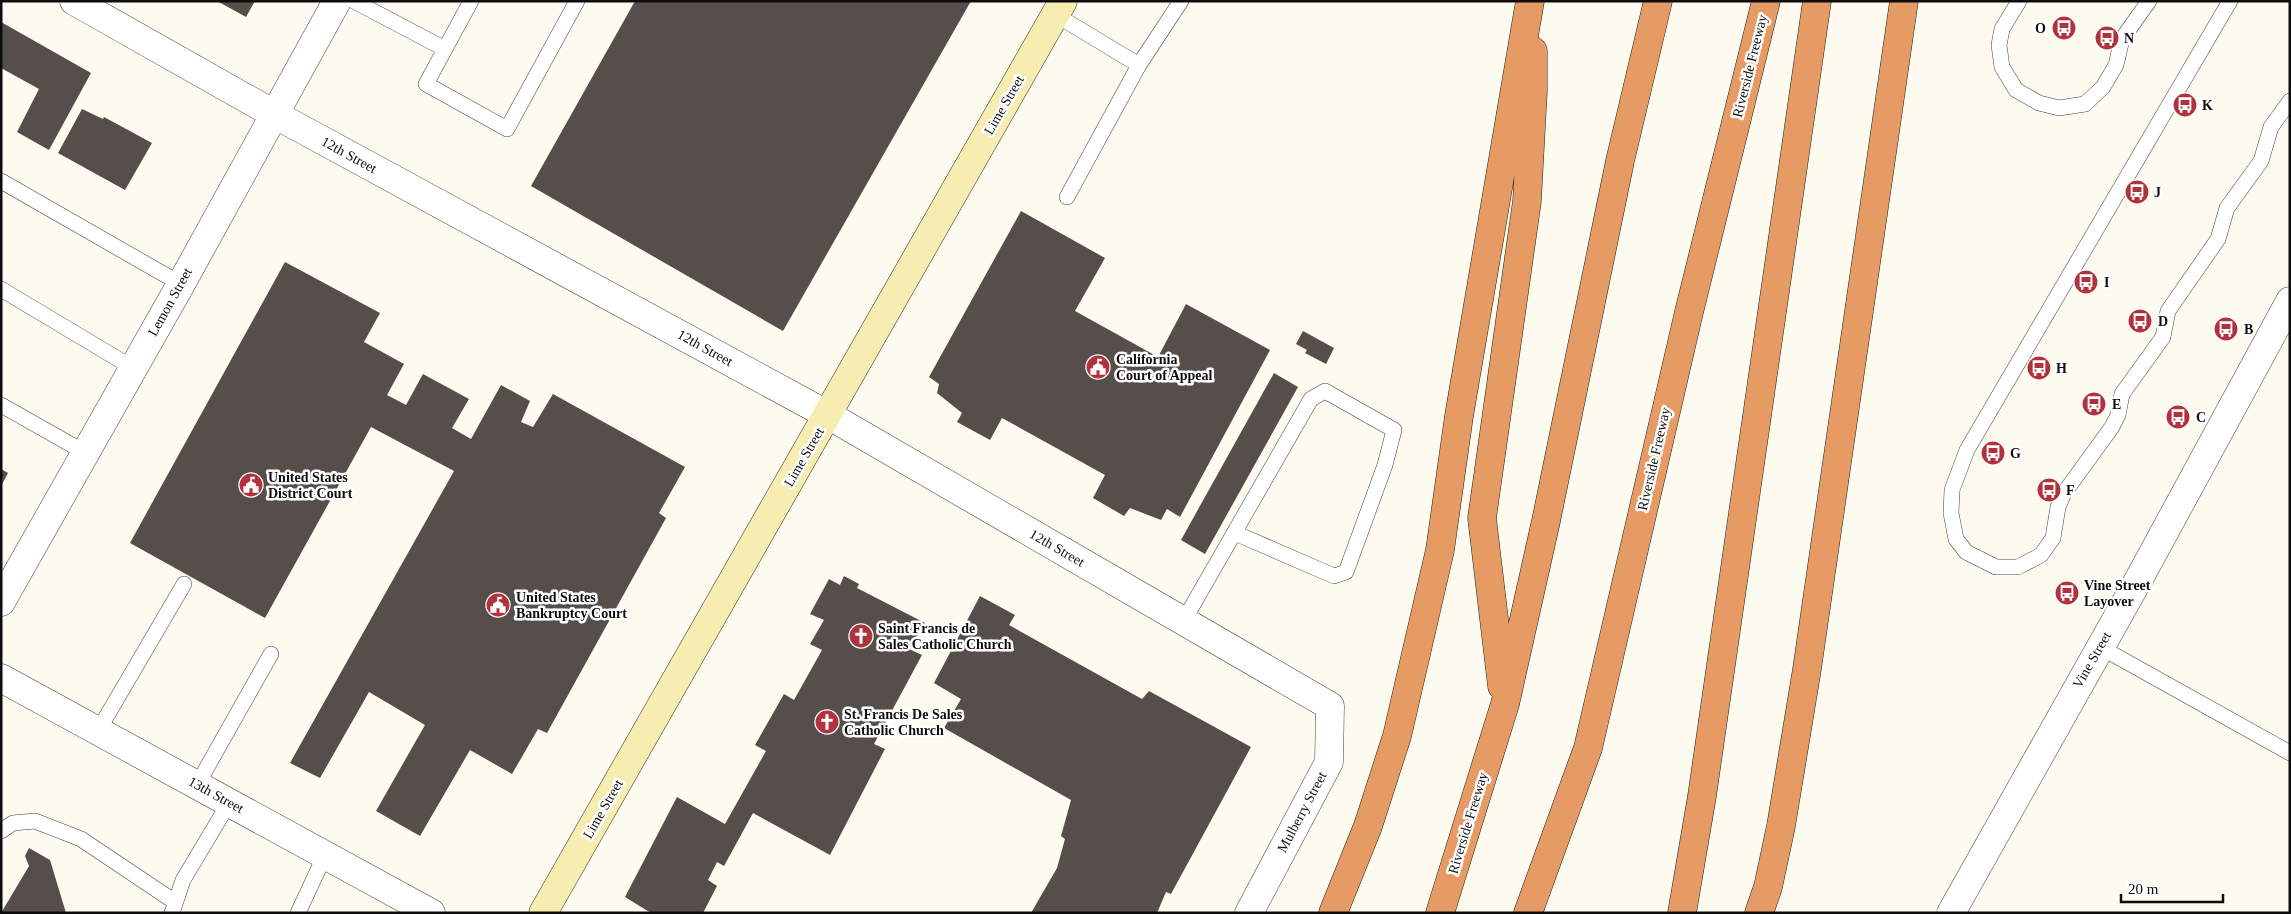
<svg xmlns="http://www.w3.org/2000/svg" width="2291" height="914" font-family="Georgia,serif">
<rect width="100%" height="100%" fill="#fdfaef"/>
<path fill="#554e4b" d="M217 1H255L246 17Z
M635 1H971L783 331 531 186Z
M1 22 91 73 49 150 17 132 39 89 1 68Z
M82 109 103 119 104 117 152 143 125 190 58 153Z
M1021 211 1105 258 1075 311 1158 357 1186 304 1270 350 1180 517 1167 509 1161 520 1130 508 1124 516 1093 498 1105 475 1002 418 990 440 957 422 962 413 937 393 939 384 929 377Z
M285 262 380 313 364 342 404 364 387 395 406 405 423 374 469 399 452 428 471 439 501 385 530 401 521 422 533 427 553 394 685 467 659 513 666 518 547 733 538 729 512 774 470 750 420 836 376 811 425 725 369 692 320 778 290 763 454 471 371 427 265 618 130 543Z
M1303 331 1334 348 1326 364 1305 353 1307 350 1296 344Z
M1274 373 1298 387 1205 554 1181 540Z
M1 469 8 473 1 486Z
M844 576 859 584 857 588 925 623 909 649 922 655 874 744 885 749 830 855 753 813 724 866 717 862 708 880 717 886 703 913H651L625 897 677 797 725 824 766 751 755 745 784 694 794 700 822 650 810 644 824 620 810 614 829 579 840 585Z
M980 596 1015 615 1009 625 1142 699 1149 691 1251 747 1171 894 1166 892 1157 913H1031L1057 868 1065 839 1061 836 1071 800 944 728 961 699 934 683Z
M29 848 50 860 66 913H1L29 866 25 856Z"/>
<g fill="none" stroke-linecap="round" stroke-linejoin="round">
<defs>
<path id="service" d="M354 1 445 49 471 1
M2019 1 2002 29 1999 45 2002 67 2016 90 2039 103 2059 108 2085 104 2103 87 2116 65 2122 39 2149 1
M2230 1 1967 450 1952 490 1951 513 1956 539 1966 552 1996 567H2018L2041 555 2053 538 2058 507 2064 493 2112 427 2118 415 2122 394 2163 337 2168 311 2218 239 2227 208 2261 161 2271 127 2290 101
M1056 15 1139 65 1181 1
M445 49 426 84 507 129 577 1
M1 181 181 284
M1067 197 1139 65
M1 289 133 368
M1 405 86 453
M1183 622 1311 399 1325 391 1394 430 1385 465 1346 572 1334 576 1235 533
M2100 647 2290 753
M98 731 184 584
M197 785 271 654
M1 831 13 823 35 821 81 839 175 902
M172 913 183 880 229 803
M298 913 325 855"/>
<path id="minor" d="M828 415 1330 706 1329 762 1249 913
M1 602 181 284 337 1
M1 678 431 913
M1951 913 2140 577 2290 301"/>
<path id="tertiary" d="M74 1 274 114 828 415"/>
<path id="secondary" d="M543 913 1063 1"/>
<path id="motorway" d="M1502 686 1482 518 1527 201 1533 91V51
M1333 913 1368 826 1397 736 1440 550 1459 416 1530 1
M1440 913 1505 704 1546 521 1620 161 1658 1
M1528 913 1588 748 1689 312 1766 1
M1682 913 1702 796 1817 1
M1759 913 1768 887 1781 826 1807 669 1904 1"/>
</defs>
<use href="#service" stroke="#404040" stroke-width="16"/>
<use href="#minor" stroke="#404040" stroke-width="29"/>
<use href="#tertiary" stroke="#404040" stroke-width="29"/>
<use href="#secondary" stroke="#2f2f2f" stroke-width="29"/>
<use href="#motorway" stroke="#1e1e1e" stroke-width="29"/>
<use href="#service" stroke="#fff" stroke-width="15"/>
<use href="#minor" stroke="#fff" stroke-width="28"/>
<use href="#tertiary" stroke="#fff" stroke-width="28"/>
<use href="#secondary" stroke="#f7edb0" stroke-width="28"/>
<use href="#motorway" stroke="#e69b64" stroke-width="28"/>
</g>
<defs>
<symbol id="bus-disc" viewBox="-11 -11 22 22"><circle r="9.5" fill="#b0323d" stroke="#fff"/><path d="M-5-6H5V4H4V6H2V4H-2V6H-4V4H-5ZM-3.5-4V0h7V-4ZM-3.5 1.2v1.5H-2V1.2ZM2 1.2v1.5H3.5V1.2Z" fill="#fff"/></symbol>
<symbol id="civic-disc" viewBox="-11 -11 22 22"><circle r="9.5" fill="#b0323d" stroke="#fff"/><path d="M-.6-6.5H3V-4.5H.6V-3L4-1V1h2V6H-6V1h2V-1L-.6-3ZM-1.2 2.5V6h2.4V2.5Z" fill="#fff"/></symbol>
<symbol id="church-disc" viewBox="-11 -11 22 22"><circle r="9.5" fill="#b0323d" stroke="#fff"/><path d="M-1.2-6h2.4v3.5h3.3v2.4h-3.3V6h-2.4V-.1h-3.3v-2.4h3.3Z" fill="#fff"/></symbol>
</defs>
<g fill-rule="evenodd">
<use href="#bus-disc" x="2050" y="14" width="28" height="28"/>
<use href="#bus-disc" x="2093" y="24" width="28" height="28"/>
<use href="#bus-disc" x="2171" y="91" width="28" height="28"/>
<use href="#bus-disc" x="2123" y="178" width="28" height="28"/>
<use href="#bus-disc" x="2072" y="268" width="28" height="28"/>
<use href="#bus-disc" x="2126" y="307" width="28" height="28"/>
<use href="#bus-disc" x="2212" y="315" width="28" height="28"/>
<use href="#civic-disc" x="1084" y="353" width="28" height="28"/>
<use href="#bus-disc" x="2025" y="354" width="28" height="28"/>
<use href="#bus-disc" x="2080" y="390" width="28" height="28"/>
<use href="#bus-disc" x="2164" y="403" width="28" height="28"/>
<use href="#bus-disc" x="1979" y="439" width="28" height="28"/>
<use href="#civic-disc" x="237" y="471" width="28" height="28"/>
<use href="#bus-disc" x="2035" y="476" width="28" height="28"/>
<use href="#bus-disc" x="2053" y="579" width="28" height="28"/>
<use href="#civic-disc" x="484" y="591" width="28" height="28"/>
<use href="#church-disc" x="847" y="622" width="28" height="28"/>
<use href="#church-disc" x="813" y="708" width="28" height="28"/>
</g>
<g text-anchor="middle" dominant-baseline="central" stroke-width="5" stroke-linejoin="round" paint-order="stroke">
<g font-size="14" font-weight="bold" fill="#0d0d0d" stroke="#fff" text-anchor="start">
<text x="2046" y="28" text-anchor="end">O</text>
<text x="2124" y="38">N</text>
<text x="2202" y="105">K</text>
<text x="2154" y="192">J</text>
<text x="2104" y="282">I</text>
<text x="2158" y="321">D</text>
<text x="2244" y="329">B</text>
<text x="1116" y="359">California<tspan x="1116" dy="16">Court of Appeal</tspan></text>
<text x="2056" y="368">H</text>
<text x="2112" y="404">E</text>
<text x="2196" y="417">C</text>
<text x="2010" y="453">G</text>
<text x="268" y="477">United States<tspan x="268" dy="16">District Court</tspan></text>
<text x="2066" y="490">F</text>
<text x="2084" y="585">Vine Street<tspan x="2084" dy="16">Layover</tspan></text>
<text x="516" y="597">United States<tspan x="516" dy="16">Bankruptcy Court</tspan></text>
<text x="878" y="628">Saint Francis de<tspan x="878" dy="16">Sales Catholic Church</tspan></text>
<text x="844" y="714">St. Francis De Sales<tspan x="844" dy="16">Catholic Church</tspan></text>
</g>
<g font-size="14" fill="#0d0d0d" stroke="#fff">
<text transform="translate(1750 66) rotate(-76)">Riverside Freeway</text>
<text transform="translate(1004 105) rotate(-60)">Lime Street</text>
<text transform="translate(349 155) rotate(29)">12th Street</text>
<text transform="translate(170 302) rotate(-61)">Lemon Street</text>
<text transform="translate(705 348) rotate(29)">12th Street</text>
<text transform="translate(804 457) rotate(-60)">Lime Street</text>
<text transform="translate(1654 459) rotate(-77)">Riverside Freeway</text>
<text transform="translate(1057 548) rotate(30)">12th Street</text>
<text transform="translate(2092 660) rotate(-60)">Vine Street</text>
<text transform="translate(216 795) rotate(29)">13th Street</text>
<text transform="translate(603 809) rotate(-60)">Lime Street</text>
<text transform="translate(1302 812) rotate(-62)">Mulberry Street</text>
<text transform="translate(1468 823) rotate(-73)">Riverside Freeway</text>
</g>
</g>
<rect width="2291" height="914" fill="none" stroke="#0d0d0d" stroke-width="5"/>
<path d="M2121 894v8h102v-8" fill="none" stroke="#0d0d0d" stroke-width="2.5"/>
<text x="2128" y="894" font-size="15" fill="#0d0d0d" stroke="#ffffff" stroke-width="4" paint-order="stroke">20 m</text>
</svg>
